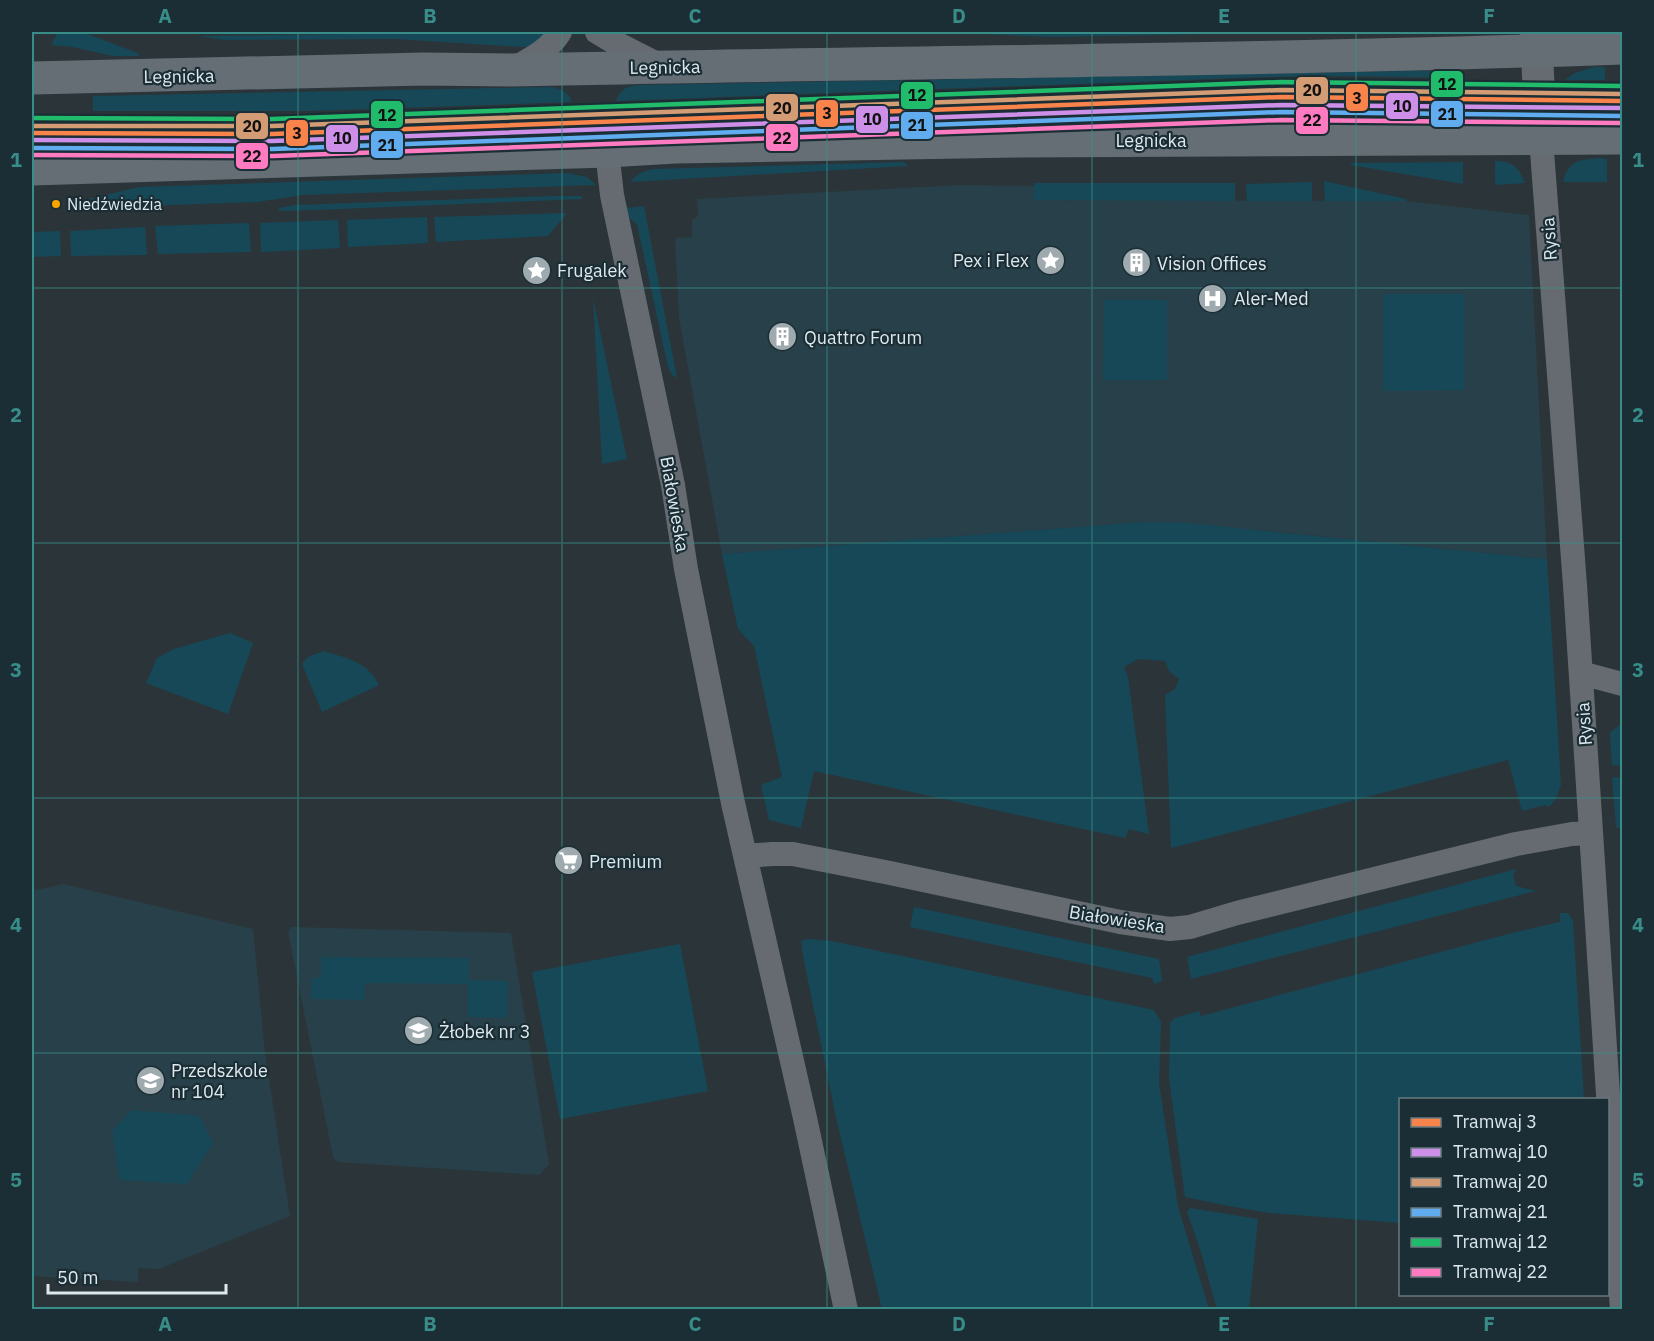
<svg xmlns="http://www.w3.org/2000/svg" width="1654" height="1341" font-family="'IBM Plex Sans',sans-serif">
<rect width="100%" height="100%" fill="#2b3539"/>
<path fill="#284049" d="M961 185 1035 186V200L1406 201 1529 215 1547 559 1269 531 1143 522 722 554 679 318 675 238 692 237V220L698 216 697 199Z
M63 884 253 929 265 1053 290 1216 159 1269 138 1268V1282L32 1276V891Z
M291 927 511 933 549 1164 539 1175 338 1162 333 1157 288 932Z"/>
<path fill="#174858" d="M58 32H82L140 54 137 56H113L73 47 51 45Z
M487 32H549L531 46 524 47 396 39 225 40 198 36Z
M933 32H1216L1206 34 1053 37Z
M1594 67H1605V80H1565L1575 73Z
M1460 70 1461 78 1341 76 1264 77 616 101C620 89 627 86 639 85Z
M551 87C561 89 569 92 572 102L310 111H93V96Z
M1292 101 1461 103V111H1368L1192 110 1008 119 634 130 627 128 623 124Z
M1606 104V117C1590 118 1571 121 1561 105Z
M566 127 563 130 555 133 95 148 94 135 237 137Z
M1601 158 1607 159V182H1563C1569 159 1580 160 1601 158Z
M1495 161C1512 161 1519 167 1525 183L1498 185 1495 183Z
M904 162 908 166 630 182C637 174 643 171 653 169Z
M1463 162V184L1351 165V163Z
M567 173 587 177 596 185 303 195 257 202 85 208V200L139 187Z
M1324 181 1406 199V201H1325Z
M1312 182V201H1247L1246 184Z
M1034 183H1235V201L1034 200Z
M554 196H582V199L315 210 279 211V208L295 205Z
M644 206 677 378 672 375 668 367 637 224 629 218 626 208Z
M567 213 548 236 436 242 434 217Z
M427 217 428 243 348 247 347 220Z
M338 220 340 248 261 252 260 223Z
M249 223 251 252 158 254 155 226Z
M145 227 147 255 71 256 70 231Z
M60 231 61 256 32 257V232Z
M1383 294H1464V390L1383 391Z
M593 298 627 459 602 464Z
M1104 300H1167V380H1103Z
M1143 522 1188 523 1547 559 1561 785C1558 793 1556 802 1548 807L1545 805 1522 811 1508 760 1171 848 1165 695 1175 689 1179 679 1169 671 1165 661 1138 659 1124 667 1128 677 1149 834 1129 829 1125 838 814 771 801 828 769 820 761 785 782 777 754 646 738 629 722 554Z
M230 633 253 643 228 714 146 683 157 658 174 649Z
M324 651C348 659 367 661 379 685L322 712 302 664 308 657Z
M1622 723V766L1612 765 1610 733Z
M1612 777 1622 778V827L1616 828Z
M1516 869 1513 875 1516 886 1536 891 1191 979 1187 957Z
M914 907 1159 959 1162 981 1154 984 1152 978 910 927Z
M1560 913H1568L1573 921 1584 1099 1400 1100V1223L1269 1213 1234 1207 1185 1197 1169 1079 1170 1022 1175 1018 1199 1011 1201 1016 1508 934 1560 922Z
M807 939 832 941 1154 1010 1161 1022 1159 1083 1178 1207 1209 1309H882L837 1122 804 961 801 941Z
M680 944 708 1091 560 1119 532 972Z
M321 957 469 958V980L508 981 507 1018 468 1017V984L365 983 364 1000 311 999V978H321Z
M132 1110 199 1116 213 1143 187 1184 120 1180 112 1131Z
M1190 1208 1258 1219 1249 1309H1217L1200 1249 1187 1212Z"/>
<g fill="none" stroke-linecap="round" stroke-linejoin="round">
<path stroke="#666b72" stroke-width="24" d="M597 32 612 41 661 66
M513 69C531 59 549 50 560 32
M1541 138 1575 585 1622 1310
M607 151 612 195 673 485 686 569 733 803 805 1118 846 1310
M1581 673 1622 684
M746 856 772 854H793L890 873 1120 922 1170 929 1190 927 1237 913 1516 844 1572 834 1591 833"/>
<path stroke="#666b72" stroke-width="32" d="M1536 32 1541 138"/>
<path stroke="#666e75" stroke-width="33" d="M32 78 424 69 512 70C882 62 1253 61 1622 48
M32 169 607 151 675 147 1017 141 1622 138"/>
<defs>
<path id="tram-1" d="M32 133 272 134 1282 97 1622 101"/>
<path id="tram-2" d="M32 140 272 141 1282 105 1622 108"/>
<path id="tram-3" d="M32 126H272L1282 90 1622 94"/>
<path id="tram-4" d="M32 148 273 149 1282 112 1622 116"/>
<path id="tram-5" d="M32 118 272 119 1281 82 1622 86"/>
<path id="tram-6" d="M32 155 273 156 1282 120 1622 123"/>
</defs>
<use href="#tram-1" stroke="#1b2e35" stroke-width="9"/>
<use href="#tram-2" stroke="#1b2e35" stroke-width="9"/>
<use href="#tram-3" stroke="#1b2e35" stroke-width="9"/>
<use href="#tram-4" stroke="#1b2e35" stroke-width="9"/>
<use href="#tram-5" stroke="#1b2e35" stroke-width="9"/>
<use href="#tram-6" stroke="#1b2e35" stroke-width="9"/>
<use href="#tram-1" stroke="#f8844c" stroke-width="4.5"/>
<use href="#tram-2" stroke="#ce8fe9" stroke-width="4.5"/>
<use href="#tram-3" stroke="#d39c74" stroke-width="4.5"/>
<use href="#tram-4" stroke="#60acee" stroke-width="4.5"/>
<use href="#tram-5" stroke="#20bc6c" stroke-width="4.5"/>
<use href="#tram-6" stroke="#fe7ac1" stroke-width="4.5"/>
</g>
<path fill="none" stroke="#388d88" stroke-width="1.5" stroke-opacity="0.55" d="M298 32V1310M562 32V1310M827 32V1310M1092 32V1310M1356 32V1310M32 288H1622M32 543H1622M32 798H1622M32 1053H1622"/>
<defs>
<symbol id="sight-disc" viewBox="-11 -11 22 22"><circle r="9.5" fill="#9faaaf" stroke="#1b2e35"/><path d="M0-6L1.8-2.2L6-1.7L2.9 1.2L3.7 5.4L0 3.3L-3.7 5.4L-2.9 1.2L-6-1.7L-1.8-2.2Z" fill="#fff"/></symbol>
<symbol id="building-disc" viewBox="-11 -11 22 22"><circle r="9.5" fill="#9faaaf" stroke="#1b2e35"/><path d="M-4-6H4V6H1V3H-1V6H-4ZM-2.5-4.3h1.7v1.8h-1.7ZM.8-4.3h1.7v1.8H.8ZM-2.5-1h1.7V.8h-1.7ZM.8-1h1.7V.8H.8Z" fill="#fff"/></symbol>
<symbol id="hospital-disc" viewBox="-11 -11 22 22"><circle r="9.5" fill="#9faaaf" stroke="#1b2e35"/><path d="M-5-5h3v3.5h4V-5h3V5h-3V1.5h-4V5h-3Z" fill="#fff"/></symbol>
<symbol id="supermarket-disc" viewBox="-11 -11 22 22"><circle r="9.5" fill="#9faaaf" stroke="#1b2e35"/><path d="M-6-5.5h2.5l.6 2H6L4.5 2H-2.5L-4.4-4H-6ZM-1.5 3.2a1.3 1.3 0 1 0 .1 0ZM3 3.2a1.3 1.3 0 1 0 .1 0Z" fill="#fff"/></symbol>
<symbol id="school-disc" viewBox="-11 -11 22 22"><circle r="9.5" fill="#9faaaf" stroke="#1b2e35"/><path d="M0-5L7-2L0 1L-7-2ZM-4 1L0 2.5L4 1V4Q0 6-4 4Z" fill="#fff"/></symbol>
</defs>
<g fill-rule="evenodd">
<use href="#sight-disc" x="1034" y="244" width="33" height="33"/>
<use href="#building-disc" x="1120" y="246" width="33" height="33"/>
<use href="#sight-disc" x="520" y="254" width="33" height="33"/>
<use href="#hospital-disc" x="1196" y="282" width="33" height="33"/>
<use href="#building-disc" x="766" y="320" width="33" height="33"/>
<use href="#supermarket-disc" x="552" y="844" width="33" height="33"/>
<use href="#school-disc" x="402" y="1014" width="33" height="33"/>
<use href="#school-disc" x="134" y="1064" width="33" height="33"/>
</g>
<circle fill="#f7a600" stroke="#1b2e35" stroke-width="2" cx="56" cy="204" r="5"/>
<g text-anchor="middle" dominant-baseline="central" stroke-width="4.5" stroke-linejoin="round" paint-order="stroke">
<g font-size="16" fill="#dee9ee" stroke="#1b2e35" text-anchor="start">
<text x="67" y="204">Niedźwiedzia</text>
</g>
<g font-size="18" fill="#dee9ee" stroke="#1b2e35">
<text transform="translate(665 67) rotate(-1)">Legnicka</text>
<text transform="translate(179 76) rotate(-1)">Legnicka</text>
<text x="1151" y="140">Legnicka</text>
<text transform="translate(1549 239) rotate(-94)">Rysia</text>
<text transform="translate(675 504) rotate(80)">Białowieska</text>
<text transform="translate(1584 724) rotate(-94)">Rysia</text>
<text transform="translate(1117 919) rotate(9)">Białowieska</text>
</g>
<g font-size="18" fill="#dee9ee" stroke="#1b2e35" text-anchor="start">
<text x="1029" y="260" text-anchor="end">Pex i Flex</text>
<text x="1157" y="263">Vision Offices</text>
<text x="557" y="270">Frugalek</text>
<text x="1234" y="298">Aler-Med</text>
<text x="804" y="337">Quattro Forum</text>
<text x="589" y="861">Premium</text>
<text x="439" y="1031">Żłobek nr 3</text>
<text x="171" y="1070">Przedszkole<tspan x="171" dy="21">nr 104</tspan></text>
</g>
</g>
<g stroke="#1b2e35" stroke-width="2">
<rect x="1430" y="70" width="34" height="28" rx="6" fill="#20bc6c"/>
<rect x="1295" y="76" width="34" height="29" rx="6" fill="#d39c74"/>
<rect x="900" y="81" width="34" height="29" rx="6" fill="#20bc6c"/>
<rect x="1345" y="83" width="24" height="29" rx="6" fill="#f8844c"/>
<rect x="1385" y="92" width="34" height="28" rx="6" fill="#ce8fe9"/>
<rect x="765" y="93" width="34" height="29" rx="6" fill="#d39c74"/>
<rect x="815" y="99" width="24" height="29" rx="6" fill="#f8844c"/>
<rect x="1430" y="100" width="34" height="28" rx="6" fill="#60acee"/>
<rect x="370" y="100" width="34" height="29" rx="6" fill="#20bc6c"/>
<rect x="855" y="105" width="34" height="29" rx="6" fill="#ce8fe9"/>
<rect x="1295" y="106" width="34" height="29" rx="6" fill="#fe7ac1"/>
<rect x="900" y="111" width="34" height="29" rx="6" fill="#60acee"/>
<rect x="235" y="112" width="34" height="28" rx="6" fill="#d39c74"/>
<rect x="285" y="119" width="24" height="28" rx="6" fill="#f8844c"/>
<rect x="765" y="123" width="34" height="29" rx="6" fill="#fe7ac1"/>
<rect x="325" y="124" width="34" height="29" rx="6" fill="#ce8fe9"/>
<rect x="370" y="130" width="34" height="29" rx="6" fill="#60acee"/>
<rect x="235" y="142" width="34" height="28" rx="6" fill="#fe7ac1"/>
</g>
<g font-size="16" text-anchor="middle" font-weight="bold" fill="#111">
<text x="1447" y="90">12</text>
<text x="1312" y="96">20</text>
<text x="917" y="101">12</text>
<text x="1357" y="104">3</text>
<text x="1402" y="112">10</text>
<text x="782" y="114">20</text>
<text x="827" y="119">3</text>
<text x="1447" y="120">21</text>
<text x="387" y="121">12</text>
<text x="872" y="125">10</text>
<text x="1312" y="126">22</text>
<text x="917" y="131">21</text>
<text x="252" y="132">20</text>
<text x="297" y="139">3</text>
<text x="782" y="144">22</text>
<text x="342" y="144">10</text>
<text x="387" y="151">21</text>
<text x="252" y="162">22</text>
</g>
<rect width="1654" height="1341" fill="none" stroke="#1b2e35" stroke-width="66"/>
<rect x="1399" y="1098" width="210" height="198" fill="#1b2e35" stroke="#69797f" stroke-width="1.5"/>
<rect x="1411" y="1118" width="30" height="9" fill="#f8844c" stroke="#69797f" stroke-width="1.5"/>
<text x="1453" y="1128" font-size="18" fill="#dee9ee">Tramwaj 3</text>
<rect x="1411" y="1148" width="30" height="9" fill="#ce8fe9" stroke="#69797f" stroke-width="1.5"/>
<text x="1453" y="1158" font-size="18" fill="#dee9ee">Tramwaj 10</text>
<rect x="1411" y="1178" width="30" height="9" fill="#d39c74" stroke="#69797f" stroke-width="1.5"/>
<text x="1453" y="1188" font-size="18" fill="#dee9ee">Tramwaj 20</text>
<rect x="1411" y="1208" width="30" height="9" fill="#60acee" stroke="#69797f" stroke-width="1.5"/>
<text x="1453" y="1218" font-size="18" fill="#dee9ee">Tramwaj 21</text>
<rect x="1411" y="1238" width="30" height="9" fill="#20bc6c" stroke="#69797f" stroke-width="1.5"/>
<text x="1453" y="1248" font-size="18" fill="#dee9ee">Tramwaj 12</text>
<rect x="1411" y="1268" width="30" height="9" fill="#fe7ac1" stroke="#69797f" stroke-width="1.5"/>
<text x="1453" y="1278" font-size="18" fill="#dee9ee">Tramwaj 22</text>
<path d="M48 1284v9h178v-9" fill="none" stroke="#dee9ee" stroke-width="3"/>
<text x="57" y="1284" font-size="18" fill="#dee9ee" stroke="#1b2e35" stroke-width="4.5" paint-order="stroke">50 m</text>
<rect x="33" y="33" width="1588" height="1275" fill="none" stroke="#388d88" stroke-width="2"/>
<g font-size="20" text-anchor="middle" font-weight="bold" fill="#388d88">
<text x="165" y="23">A</text>
<text x="430" y="23">B</text>
<text x="695" y="23">C</text>
<text x="959" y="23">D</text>
<text x="1224" y="23">E</text>
<text x="1489" y="23">F</text>
<text x="16" y="167">1</text>
<text x="1638" y="167">1</text>
<text x="16" y="422">2</text>
<text x="1638" y="422">2</text>
<text x="16" y="677">3</text>
<text x="1638" y="677">3</text>
<text x="16" y="932">4</text>
<text x="1638" y="932">4</text>
<text x="16" y="1187">5</text>
<text x="1638" y="1187">5</text>
<text x="165" y="1331">A</text>
<text x="430" y="1331">B</text>
<text x="695" y="1331">C</text>
<text x="959" y="1331">D</text>
<text x="1224" y="1331">E</text>
<text x="1489" y="1331">F</text>
</g>
</svg>
